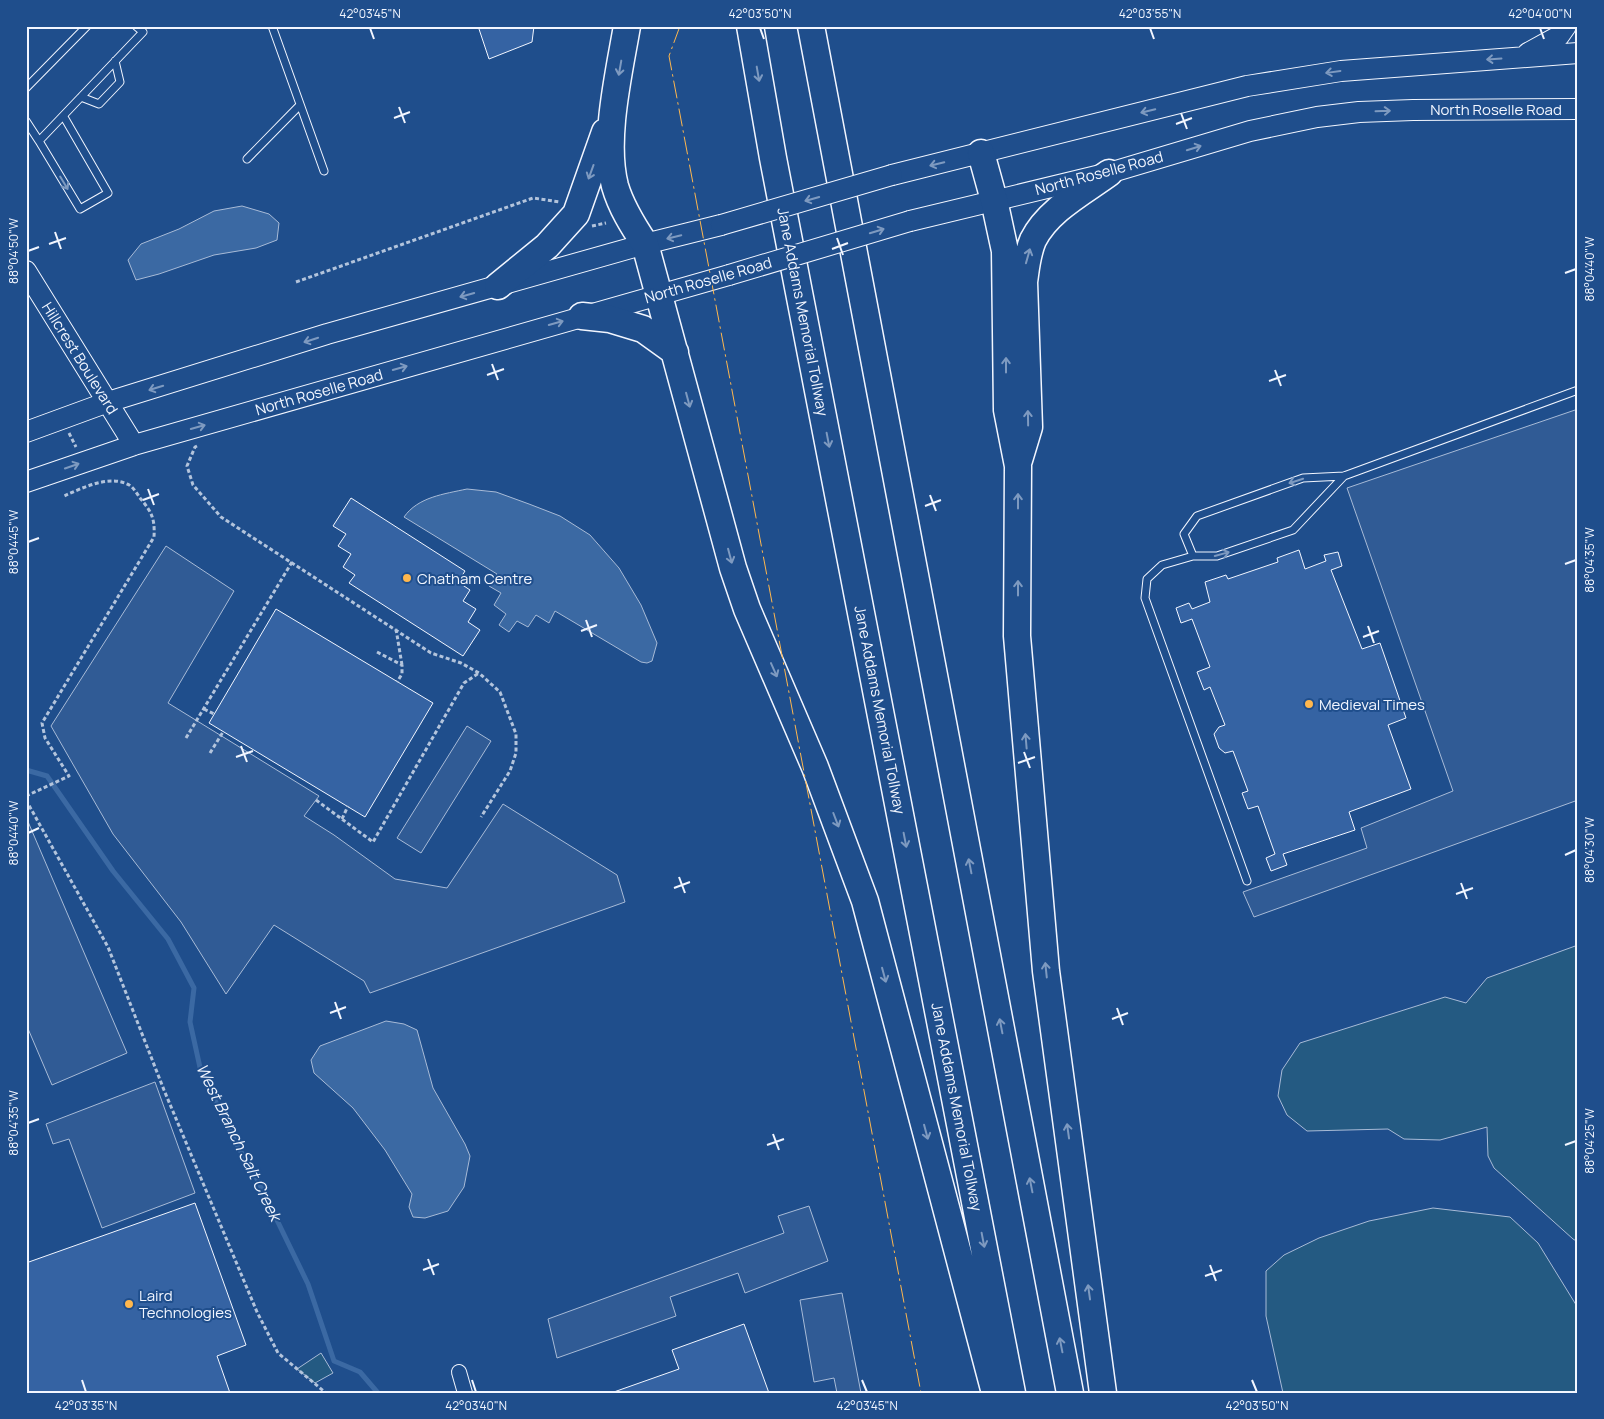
<svg xmlns="http://www.w3.org/2000/svg" width="1604" height="1419" font-family="Manrope,sans-serif">
<rect width="100%" height="100%" fill="#1f4e8c"/>
<path fill="#245a82" stroke="#a8bbd7" d="M1578 945V1242L1573 1239 1494 1168 1488 1156 1487 1127 1440 1140 1404 1139 1388 1129 1307 1131 1287 1115 1278 1096 1282 1070 1300 1043 1445 997 1466 1003 1487 978Z
M1433 1208 1510 1217 1538 1243 1578 1308V1393H1283L1266 1316V1271L1284 1255 1319 1238 1369 1221Z
M321 1353 333 1373 315 1383 297 1369Z"/>
<path fill="#305b95" stroke="#a8bbd7" d="M1578 409V800L1254 917 1243 892 1367 848 1361 828 1453 791 1347 488Z
M166 546 234 591 168 703 319 796 304 816 334 835 395 879 447 888 503 804 617 875 625 902 370 993 364 981 274 925 226 994 181 922 113 834 51 726Z
M467 726 491 741 421 853 397 838Z
M26 817 127 1053 52 1085 26 1024Z
M155 1082 195 1193 102 1228 69 1139 53 1144 46 1124Z
M809 1206 828 1261 745 1293 738 1273 670 1297 676 1316 557 1358 548 1319 784 1233 778 1216Z
M842 1293 861 1393H837L834 1378 814 1382 800 1300Z"/>
<path fill="#3b69a3" stroke="#a8bbd7" d="M242 206 269 214 279 223 277 240 256 248 214 255 159 274 136 280 128 260 141 244 179 229 214 211Z
M467 489 496 492 529 504 560 516 590 535 619 568 641 605 657 643 652 661 647 663 641 662 555 611 549 623 536 615 528 627 517 621 509 632 499 625 506 614 494 605 501 593 489 586 497 574 404 517C418 497 444 494 467 489Z
M386 1021 404 1024 417 1030 433 1088 465 1144 470 1156 464 1187 448 1211 425 1218 413 1217 409 1207 412 1194 385 1150 353 1108 314 1073 311 1060 320 1046Z"/>
<g fill="none" stroke-linecap="round" stroke-linejoin="round">
<path stroke="#3b69a3" stroke-width="5" d="M26 770 47 776 113 871 168 939 194 988 190 1022 201 1072 237 1145 257 1179 308 1284 334 1361 360 1372 378 1393"/>
</g>
<path fill="#3563a3" stroke="#f2f6ff" d="M478 26H534L532 42 489 59Z
M351 498 465 571 458 582 470 590 463 601 476 609 468 622 480 630 463 656 349 583 355 575 343 567 351 554 338 546 346 534 333 526Z
M1299 550 1305 569 1326 561 1324 555 1338 552 1342 566 1331 570 1362 649 1380 643 1406 718 1388 725 1411 789 1349 812 1355 830 1283 854 1287 865 1271 871 1266 858 1275 854 1258 806 1248 809 1242 793 1248 791 1233 751 1225 753 1219 748 1214 734 1219 727 1225 725 1210 687 1204 690 1197 672 1210 667 1192 619 1181 623 1176 608 1189 603 1192 609 1210 602 1205 582 1226 575 1228 579 1278 562 1277 558Z
M276 609 433 703 365 817 209 723Z
M195 1203 246 1345 217 1356 230 1393H26V1263Z
M744 1324 769 1393H611L679 1369 672 1350Z"/>
<g fill="none" stroke-linecap="round" stroke-linejoin="round">
<defs>
<path id="lane" d="M272 26 324 171
M26 88 87 26
M81 97 99 104 120 82 115 61
M26 121 39 141 143 32 136 26
M39 141 80 209 108 193 64 117
M247 159 300 105
M1344 476 1293 530 1217 556H1193L1184 534 1197 516 1303 478 1344 476 1578 390
M1193 556 1162 565 1147 579 1145 598 1247 881"/>
<path id="street" d="M459 1372 465 1393"/>
<path id="secondary" d="M1528 53 1559 36 1566 26
M892 175 1247 86 1341 71 1578 53
M910 221 1109 173 1250 131 1317 117 1359 112 1413 110 1578 109
M26 271 134 445
M26 432 108 402 327 334 645 244 721 225
M26 482 134 445 729 275"/>
<path id="highway" d="M627 26C619 73 603 140 615 186 621 207 633 226 645 244L733 568 747 609 815 767 865 901 995 1393
M750 26 773 158 1012 1393
M811 26 1070 1393
M981 153 994 200 1005 251 1007 410 1018 466 1017 636 1046 971 1103 1393
M498 286 547 246 576 214 605 132
M582 316 610 319 643 329 675 352
M1019 460 1029 427 1024 282C1026 268 1027 254 1033 240 1048 210 1083 192 1109 173"/>
</defs>
<use href="#lane" stroke="#f2f6ff" stroke-width="9"/>
<use href="#street" stroke="#f2f6ff" stroke-width="16"/>
<use href="#secondary" stroke="#f2f6ff" stroke-width="22"/>
<use href="#highway" stroke="#f2f6ff" stroke-width="29"/>
<path stroke="#b3c4dc" stroke-width="3" stroke-dasharray="4 2.5" stroke-linecap="butt" d="M592 226 606 223
M296 282 533 198 560 202
M69 433 76 447
M197 446 195 447 187 466 193 485 221 517 431 653 461 663 479 673 500 692 516 734V753L510 771 481 817
M396 629 402 665
M377 652 402 665V674L397 682
M204 709 214 714
M186 738 292 562
M210 753 223 732
M26 796 69 776 45 738 42 723 154 537C155 519 152 512 140 498 137 494 133 486 127 484 108 475 82 488 64 496
M26 800 108 947 164 1090 257 1312 278 1353 326 1393
M316 800 373 842 464 683 479 673
M342 819 348 806"/>
<use href="#lane" stroke="#1f4e8c" stroke-width="7"/>
<use href="#street" stroke="#1f4e8c" stroke-width="14"/>
<use href="#secondary" stroke="#1f4e8c" stroke-width="20"/>
<use href="#highway" stroke="#1f4e8c" stroke-width="26"/>
<defs>
<path id="secondary-bridge" d="M721 225 892 175
M729 275 910 221"/>
</defs>
<use href="#secondary-bridge" stroke="#f2f6ff" stroke-width="22" stroke-linecap="butt"/>
<use href="#secondary-bridge" stroke="#1f4e8c" stroke-width="20"/>
<path stroke="#ffb74d" stroke-width="1" stroke-dasharray="18 4 2.5 4" stroke-linecap="butt" d="M680 26 669 56 921 1393"/>
</g>
<defs><path id="oneway-shaft" d="M-6 0H5M1.5-3L5.5 0L1.5 3" fill="none" stroke-width="1.6" stroke-linecap="round" stroke-linejoin="round" transform="scale(1.25)"/></defs>
<g stroke="#7e9ac0">
<use href="#oneway-shaft" transform="translate(1494 59) rotate(176)"/>
<use href="#oneway-shaft" transform="translate(620 68) rotate(100)"/>
<use href="#oneway-shaft" transform="translate(1333 72) rotate(172)"/>
<use href="#oneway-shaft" transform="translate(758 74) rotate(80)"/>
<use href="#oneway-shaft" transform="translate(1148 111) rotate(166)"/>
<use href="#oneway-shaft" transform="translate(1383 111) rotate(-2)"/>
<use href="#oneway-shaft" transform="translate(1194 148) rotate(-17)"/>
<use href="#oneway-shaft" transform="translate(937 164) rotate(166)"/>
<use href="#oneway-shaft" transform="translate(591 172) rotate(110)"/>
<use href="#oneway-shaft" transform="translate(64 183) rotate(59)"/>
<use href="#oneway-shaft" transform="translate(812 199) rotate(164)"/>
<use href="#oneway-shaft" transform="translate(877 231) rotate(-17)"/>
<use href="#oneway-shaft" transform="translate(674 237) rotate(166)"/>
<use href="#oneway-shaft" transform="translate(1028 256) rotate(-74)"/>
<use href="#oneway-shaft" transform="translate(467 295) rotate(164)"/>
<use href="#oneway-shaft" transform="translate(556 323) rotate(-16)"/>
<use href="#oneway-shaft" transform="translate(311 340) rotate(162)"/>
<use href="#oneway-shaft" transform="translate(1006 365) rotate(-90)"/>
<use href="#oneway-shaft" transform="translate(400 368) rotate(-16)"/>
<use href="#oneway-shaft" transform="translate(156 388) rotate(163)"/>
<use href="#oneway-shaft" transform="translate(688 400) rotate(75)"/>
<use href="#oneway-shaft" transform="translate(1028 418) rotate(-91)"/>
<use href="#oneway-shaft" transform="translate(198 427) rotate(-16)"/>
<use href="#oneway-shaft" transform="translate(828 440) rotate(79)"/>
<use href="#oneway-shaft" transform="translate(72 466) rotate(-19)"/>
<use href="#oneway-shaft" transform="translate(1296 481) rotate(162)"/>
<use href="#oneway-shaft" transform="translate(1018 501) rotate(-90)"/>
<use href="#oneway-shaft" transform="translate(1222 554) rotate(-15)"/>
<use href="#oneway-shaft" transform="translate(730 556) rotate(75)"/>
<use href="#oneway-shaft" transform="translate(1018 588) rotate(-90)"/>
<use href="#oneway-shaft" transform="translate(774 670) rotate(66)"/>
<use href="#oneway-shaft" transform="translate(1026 741) rotate(-95)"/>
<use href="#oneway-shaft" transform="translate(836 820) rotate(69)"/>
<use href="#oneway-shaft" transform="translate(905 840) rotate(79)"/>
<use href="#oneway-shaft" transform="translate(970 866) rotate(-101)"/>
<use href="#oneway-shaft" transform="translate(1046 970) rotate(-96)"/>
<use href="#oneway-shaft" transform="translate(884 975) rotate(75)"/>
<use href="#oneway-shaft" transform="translate(1001 1026) rotate(-101)"/>
<use href="#oneway-shaft" transform="translate(1068 1131) rotate(-98)"/>
<use href="#oneway-shaft" transform="translate(926 1132) rotate(75)"/>
<use href="#oneway-shaft" transform="translate(1031 1185) rotate(-101)"/>
<use href="#oneway-shaft" transform="translate(983 1240) rotate(79)"/>
<use href="#oneway-shaft" transform="translate(1089 1292) rotate(-98)"/>
<use href="#oneway-shaft" transform="translate(1061 1345) rotate(-101)"/>
</g>
<path fill="none" stroke="#f2f6ff" stroke-width="2" d="M370 28 374 39M760 28 764 39M1150 28 1154 39M1540 28 1544 39M399 107 405 123M1181 113 1187 129M394 118 410 112M1176 124 1192 118M55 232 61 249M837 238 843 255M49 244 66 238M832 249 848 243M28 251 39 247M1565 273 1576 269M492 364 498 380M1275 370 1281 386M487 375 504 369M1269 381 1286 375M148 489 154 505M930 495 936 511M143 500 159 494M925 506 941 500M28 542 39 538M1565 564 1576 560M586 620 592 637M1368 626 1374 643M581 631 597 625M1363 637 1379 631M241 746 247 762M1024 752 1030 768M236 757 253 751M1018 763 1035 757M28 833 39 828M1565 855 1576 850M679 877 685 893M1461 883 1467 899M674 888 690 882M1456 894 1473 888M335 1002 341 1019M1117 1008 1123 1025M330 1013 346 1007M1112 1019 1128 1013M28 1123 39 1119M773 1134 779 1150M767 1145 784 1139M1565 1145 1576 1141M428 1259 434 1275M1210 1265 1216 1281M423 1270 439 1264M1205 1276 1222 1270M82 1380 86 1392M472 1380 476 1392M862 1380 867 1392M1252 1380 1257 1392"/>
<g fill="#ffb74d" stroke="#1f4e8c" stroke-width="2">
<circle cx="407" cy="578" r="5"/>
<circle cx="1309" cy="704" r="5"/>
<circle cx="129" cy="1304" r="5"/>
</g>
<g text-anchor="middle" dominant-baseline="central" stroke-width="4" stroke-linejoin="round" paint-order="stroke">
<g font-size="15" fill="#f2f6ff" stroke="#1f4e8c">
<text x="1496" y="109">North Roselle Road</text>
<text transform="translate(1099 173) rotate(-15)">North Roselle Road</text>
<text transform="translate(708 280) rotate(-16)">North Roselle Road</text>
<text transform="translate(803 312) rotate(79)">Jane Addams Memorial Tollway</text>
<text transform="translate(80 358) rotate(58)">Hillcrest Boulevard</text>
<text transform="translate(319 392) rotate(-16)">North Roselle Road</text>
<text transform="translate(880 710) rotate(79)">Jane Addams Memorial Tollway</text>
<text transform="translate(957 1107) rotate(79)">Jane Addams Memorial Tollway</text>
</g>
<g font-size="15" fill="#f2f6ff" stroke="#1f4e8c" text-anchor="start">
<text x="417" y="578">Chatham Centre</text>
<text x="1319" y="704">Medieval Times</text>
<text x="139" y="1295">Laird<tspan x="139" dy="17">Technologies</tspan></text>
</g>
<g font-size="16" font-style="italic" fill="#f2f6ff" stroke="#1f4e8c">
<text transform="translate(239 1142) rotate(64)">West Branch Salt Creek</text>
</g>
</g>
<rect width="1604" height="1419" fill="none" stroke="#1f4e8c" stroke-width="55"/>
<rect x="28" y="28" width="1548" height="1364" fill="none" stroke="#f2f6ff" stroke-width="2"/>
<g font-size="12" text-anchor="middle" fill="#f2f6ff">
<text x="370" y="18">42°03'45"N</text>
<text x="760" y="18">42°03'50"N</text>
<text x="1150" y="18">42°03'55"N</text>
<text x="1540" y="18">42°04'00"N</text>
<text transform="translate(14 251) rotate(-90)" y="4">88°04'50"W</text>
<text transform="translate(1590 269) rotate(-90)" y="4">88°04'40"W</text>
<text transform="translate(14 542) rotate(-90)" y="4">88°04'45"W</text>
<text transform="translate(1590 560) rotate(-90)" y="4">88°04'35"W</text>
<text transform="translate(14 833) rotate(-90)" y="4">88°04'40"W</text>
<text transform="translate(1590 850) rotate(-90)" y="4">88°04'30"W</text>
<text transform="translate(14 1123) rotate(-90)" y="4">88°04'35"W</text>
<text transform="translate(1590 1141) rotate(-90)" y="4">88°04'25"W</text>
<text x="86" y="1410">42°03'35"N</text>
<text x="476" y="1410">42°03'40"N</text>
<text x="867" y="1410">42°03'45"N</text>
<text x="1257" y="1410">42°03'50"N</text>
</g>
</svg>
